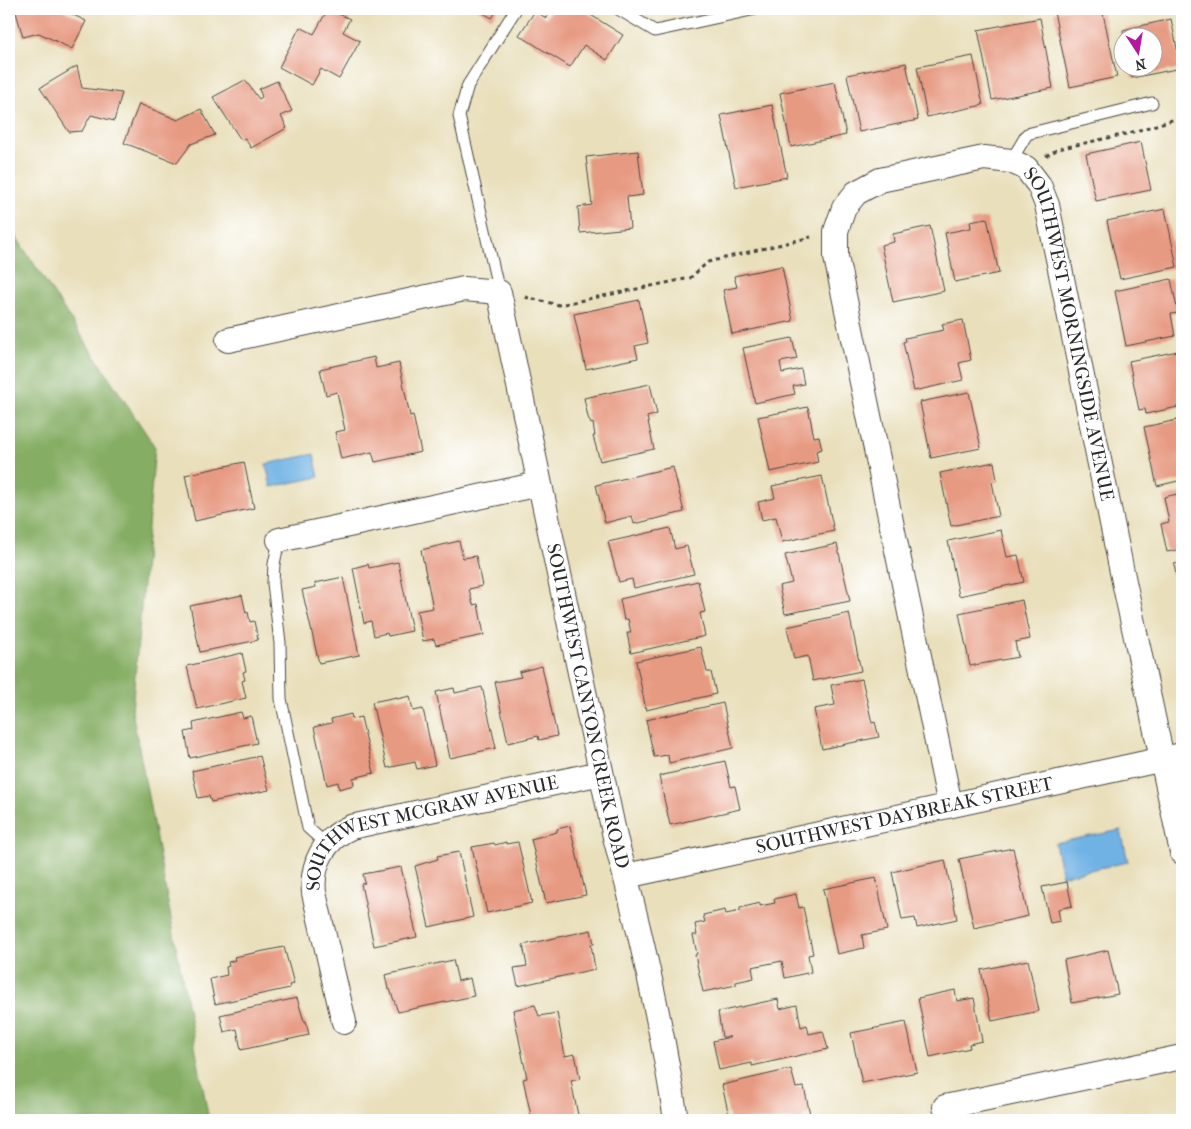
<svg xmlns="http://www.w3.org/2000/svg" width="1191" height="1129" font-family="'IM FELL French Canon',serif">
<rect width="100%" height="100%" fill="#fff"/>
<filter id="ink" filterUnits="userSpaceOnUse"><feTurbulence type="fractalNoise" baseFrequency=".02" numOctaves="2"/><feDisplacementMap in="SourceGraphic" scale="10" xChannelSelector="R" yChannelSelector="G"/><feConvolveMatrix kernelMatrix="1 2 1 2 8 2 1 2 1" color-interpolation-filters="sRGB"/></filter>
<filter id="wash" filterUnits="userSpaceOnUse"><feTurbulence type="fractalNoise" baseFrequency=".0096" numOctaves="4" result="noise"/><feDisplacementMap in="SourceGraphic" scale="20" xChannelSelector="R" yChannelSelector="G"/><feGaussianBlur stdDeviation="1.12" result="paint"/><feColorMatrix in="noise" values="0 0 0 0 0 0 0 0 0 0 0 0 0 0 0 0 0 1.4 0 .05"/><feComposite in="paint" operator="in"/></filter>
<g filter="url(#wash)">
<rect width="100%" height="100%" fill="#e9dfbb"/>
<path fill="#85ad63" stroke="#586c47" d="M9 226 155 447 132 711 209 1120H9Z"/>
<path fill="#6fb2e4" stroke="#4d6e88" d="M314 454 319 477 271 487 266 464Z
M1121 830 1128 862 1062 876 1055 843Z"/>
<g id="blocks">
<path fill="#e79a82" d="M15 9H61L86 21 72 49 39 33 23 37Z
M328 9 350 19 343 32 360 41 339 79 321 69 312 85 279 67 300 27 314 34Z
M476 9H498L492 18Z
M552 9H581L623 35 607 60 584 45 570 67 519 35 535 11 546 18Z
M1070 9H1102L1117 77 1070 87 1054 12Z
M1040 18 1053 88 992 100 978 30Z
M1171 19 1181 68 1132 78 1130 68H1154V38H1124L1123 30Z
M973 56 983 105 927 117 917 67Z
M906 63 918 120 859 132 847 75Z
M77 66 82 88 122 93 114 121 91 115 82 131 69 132 40 88Z
M245 80 259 99 262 97 259 89 277 81 292 111 281 116 287 128 251 148 245 138 241 140 213 97Z
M835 82 846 135 791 147 780 93Z
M139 104 178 120 201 109 215 135 191 144 177 163 124 143Z
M772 105 787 177 736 187 721 115Z
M1141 142 1151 190 1096 201 1086 154Z
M638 151 643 195 627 197 630 228 580 233 578 207 592 205 586 157Z
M1165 209 1177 267 1120 279 1107 221Z
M987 218 999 273 955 282 945 233 971 228 970 221Z
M930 226 944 291 893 302 881 245 894 242 893 234Z
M782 266 793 321 732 334 723 290 737 287 734 276Z
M1171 279 1178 313 1171 314 1175 336 1126 346 1115 291Z
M639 300 648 343 635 346 638 358 586 369 574 314Z
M963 320 971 360 959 363 963 380 914 391 903 342 906 341 905 338 944 330 942 324Z
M792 338 797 359 780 362 782 373 801 369 804 384 793 386 795 394 755 403 743 348Z
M1178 351 1182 367V406L1146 414 1145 409 1139 410 1129 361Z
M374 357 376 368 399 363 410 416 413 415 421 452 375 462 372 452 341 459 335 432 345 430 337 392 326 395 320 369Z
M650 384 657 414 647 417 654 449 600 461 593 436H595L593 423 591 424 588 417 584 398Z
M969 392 981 448 931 458 920 402Z
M808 407 814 437 819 436 822 449 816 451 818 462 770 472 758 417Z
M1182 419V480L1157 486 1144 427Z
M244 462 254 508 195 521 185 475Z
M994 462 997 480 992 482 999 516 951 526 940 473Z
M673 467 684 512 634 524 632 516 605 523 596 485Z
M822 476 834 531 782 542 776 517 762 520 758 502 775 498 772 486Z
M1182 493V549L1167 552 1161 524 1169 522 1164 497Z
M670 528 675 549 687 546 694 574 634 588 632 579 619 582 608 542Z
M1001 530 1007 557 1018 555 1024 582 959 596 948 541Z
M459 541 463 558 476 556 482 586 469 589 473 605 478 604 484 635 436 645 434 639 423 641 417 611 433 608 421 550Z
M837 544 850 601 785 614 779 586 792 583 785 555Z
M398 562 412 631 388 636 387 633 374 636 371 621 364 623 353 568 368 564 369 568Z
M1182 563V602H1181L1174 564Z
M343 577 359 655 319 663 302 590 316 587 315 583Z
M698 581 705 612 700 613 705 636 631 653 627 633H631L628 619 624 620 620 599Z
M242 595 246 613 248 612 250 622 254 621 258 640 200 652 190 606Z
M1022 600 1030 639 1015 642 1018 657 970 666 959 613Z
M849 613 861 671 813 681 808 656 794 659 787 627Z
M701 647 707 672H711L716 694 646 710 636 661Z
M242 653 246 671 243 672 245 680 242 681 246 698 197 709 187 666Z
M542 666 557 736 539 740 538 736 508 743 495 682 521 677 519 672Z
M862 679 872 723 875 722 879 737 822 749 814 709 835 705 831 685Z
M482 687 496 748 450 758 436 692 454 688 455 693Z
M410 696 413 711 423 709 435 765 417 769 415 762 387 768 372 702 397 697V699Z
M723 703 733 748 669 763 668 755 654 757 646 720Z
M241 712 243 718 251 716 257 743 190 758 185 732 194 730 193 723Z
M351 714 352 719 361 717 374 773 353 778 354 785 339 789 338 782 327 785 314 727 332 723 331 719Z
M260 756 269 790 211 802 209 796 198 798 192 771Z
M725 761 731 787 735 786 740 809 670 825 659 776Z
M570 826 586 895 546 903 531 839 557 832V829Z
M506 842V844L518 842 532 903 487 913 472 847 494 843 495 845Z
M1013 848 1028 916 974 928 959 859Z
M459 852 473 917 429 927 415 866 438 859 437 856Z
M945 860 957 919 917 928 915 918 902 920 892 872Z
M401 867 417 937 374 946 361 884 365 883 363 874Z
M876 878 887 930 862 935 864 948 837 954 823 889Z
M1067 882 1072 906 1058 909 1060 921 1050 923 1042 887Z
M796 894 799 908 803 907 813 954 808 955 811 972 785 978 782 961 752 967 754 978 736 982V985L703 992 695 955 697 954 693 935H697L695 924 705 922 703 915 725 910 726 914 740 911V908L760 903V906L775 903 774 899Z
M591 930 594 944H591L595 969 518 986 514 968 527 966 523 945Z
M284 947 294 984 289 985 290 988 215 1004 210 979 227 975 226 967 229 966 228 962 235 960 234 957Z
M1108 950 1118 994 1072 1003 1064 960Z
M453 960 458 981 470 978 474 996 398 1012 390 989H388L385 975Z
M1028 960 1039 1011 992 1021 981 970Z
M955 990 957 1001 974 998 982 1041 969 1044 970 1048 930 1057 918 998Z
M297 998 304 1021H306L309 1035 241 1050 237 1029 224 1032 220 1015Z
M778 999 780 1009 797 1005 801 1027 807 1025 809 1034 823 1031 828 1049 752 1066V1063L719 1070 713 1041 730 1037H722L718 1012Z
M535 1005 539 1016 557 1013 565 1056 575 1054 580 1079 571 1081 579 1120H532L523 1079 527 1078 513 1010Z
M906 1022 917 1072 862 1083 851 1033Z
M791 1069 796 1088 804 1087 810 1114 802 1116 803 1120H730L722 1085Z"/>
</g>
</g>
<g filter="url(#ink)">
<use href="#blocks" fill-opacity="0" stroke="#484641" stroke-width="1"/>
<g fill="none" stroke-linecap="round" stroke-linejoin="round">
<defs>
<path id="lane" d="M618 9 655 31 756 9
M1011 161 1027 134 1152 103
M499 292 459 116 468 85 516 9
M279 540 274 564 273 583 280 643 281 699 308 828 327 845"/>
<g id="street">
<path id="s1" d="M228 340 464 289 499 292 615 837C640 930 662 1025 676 1120"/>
<path d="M279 540 539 484"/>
<path id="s2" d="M950 805 836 257V231L844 208 856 193 880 180 984 158 1011 161 1026 168 1039 185 1047 205 1122 572 1182 852"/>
<path id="s3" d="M626 876 1182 755"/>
<path id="s4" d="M344 1022 314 893C311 864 324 839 351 827L601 773"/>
<path d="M945 1107 1182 1057"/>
</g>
</defs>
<use href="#lane" stroke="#484641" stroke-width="13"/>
<use href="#street" stroke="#484641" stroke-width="26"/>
<path stroke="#484641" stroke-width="3" stroke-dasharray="4 4" stroke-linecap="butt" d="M1046 156 1058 149 1126 134 1182 117
M525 297 559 305 690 278 708 262 811 237"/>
<use href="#lane" stroke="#fff" stroke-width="11"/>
<use href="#street" stroke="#fff" stroke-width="24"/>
</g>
</g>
<g text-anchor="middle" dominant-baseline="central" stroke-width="4" stroke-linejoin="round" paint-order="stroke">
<g font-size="19" fill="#2b2b2b" stroke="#fff">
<text stroke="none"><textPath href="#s2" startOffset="980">SOUTHWEST MORNINGSIDE AVENUE</textPath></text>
<text stroke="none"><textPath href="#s1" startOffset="700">SOUTHWEST CANYON CREEK ROAD</textPath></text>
<text stroke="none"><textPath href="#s3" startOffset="285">SOUTHWEST DAYBREAK STREET</textPath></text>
<text stroke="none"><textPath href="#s4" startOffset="280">SOUTHWEST MCGRAW AVENUE</textPath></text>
</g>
</g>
<rect width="1191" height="1129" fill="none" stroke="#fff" stroke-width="30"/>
<g transform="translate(1138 52) rotate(168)"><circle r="24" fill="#ffffff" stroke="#aaaaaa"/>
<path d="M0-4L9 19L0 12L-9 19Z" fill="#b5179e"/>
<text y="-8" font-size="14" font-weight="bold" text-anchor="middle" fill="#2b2b2b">N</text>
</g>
</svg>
